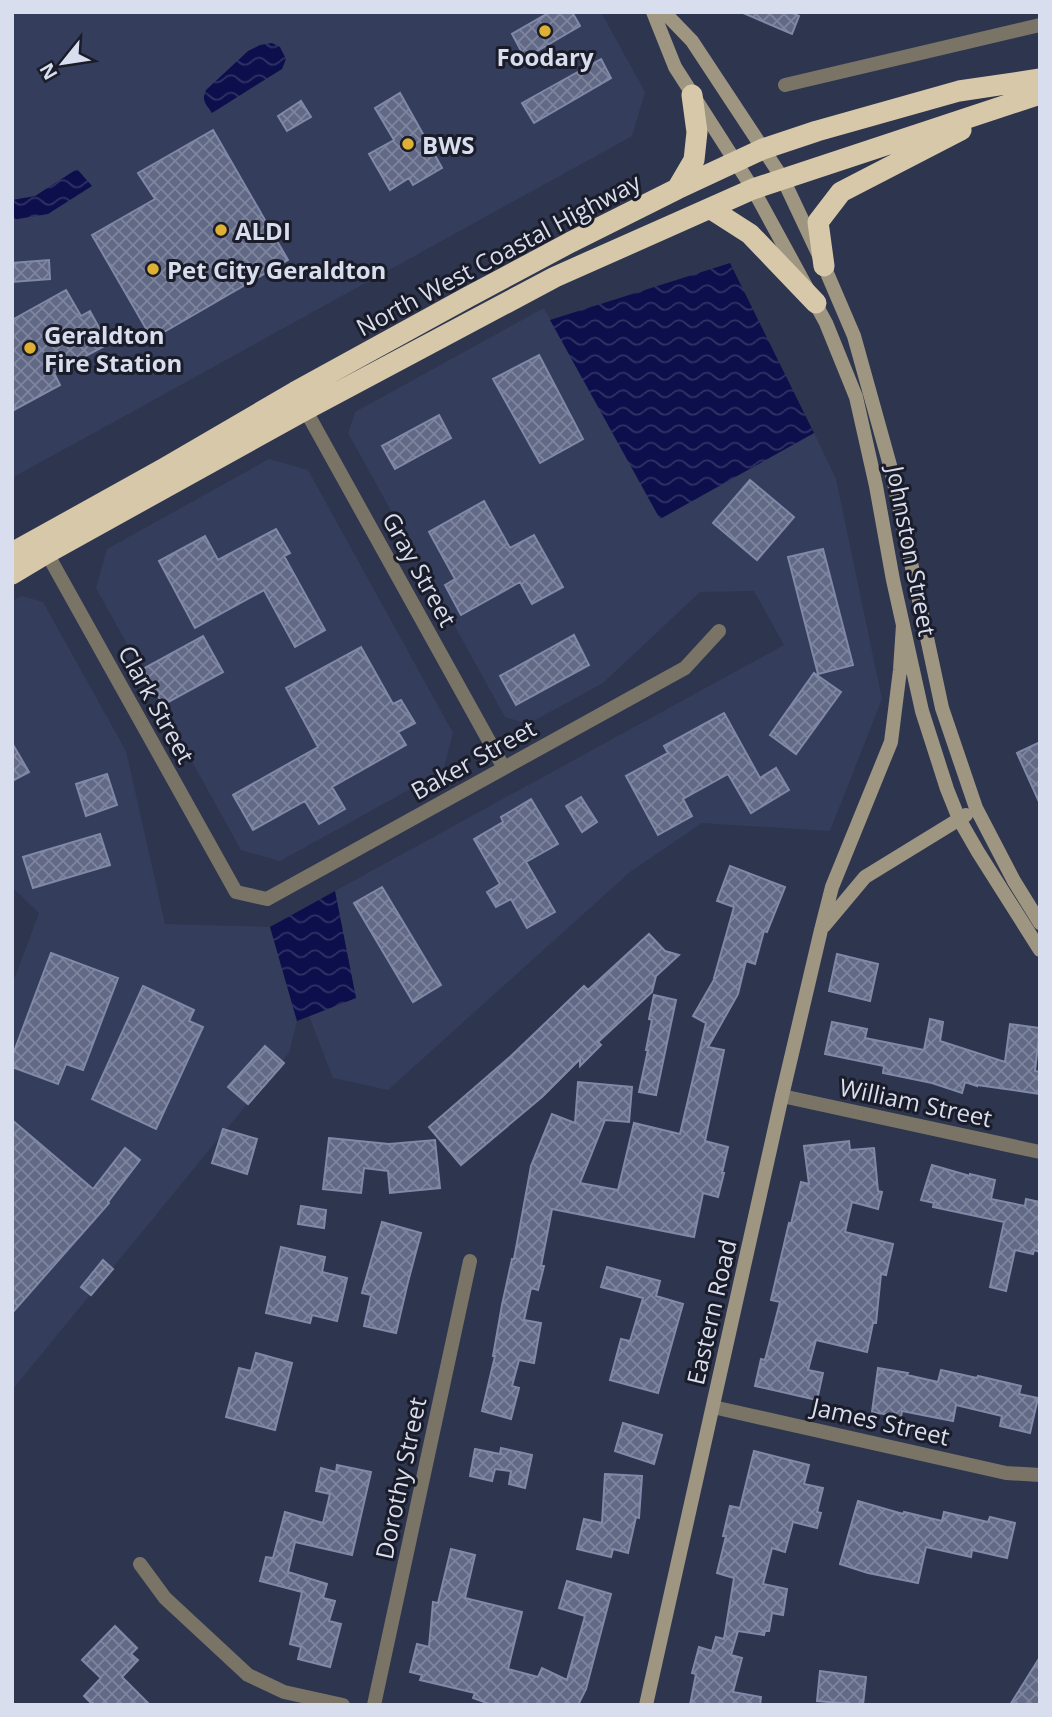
<svg xmlns="http://www.w3.org/2000/svg" width="1052" height="1717" font-family="'Open Sans',sans-serif">
<defs>
<pattern id="water-waves" width="16" height="10" patternUnits="userSpaceOnUse" patternTransform="scale(1.75)"><rect width="16" height="10" fill="#0d0f4c"/><path d="M0 5q4-4 8 0t8 0" fill="none" stroke="#303266"/></pattern>
<pattern id="building-cross-hatch" width="8" height="8" patternUnits="userSpaceOnUse" patternTransform="scale(1.75)"><rect width="8" height="8" fill="#616986"/><path d="M0 0l8 8M0 8l8-8" fill="none" stroke="#7e859d"/></pattern>
</defs>
<rect width="100%" height="100%" fill="#2e354e"/>
<path fill="#353d5c" d="M12 12H601L645 92 632 136 12 478Z
M544 308 660 519 814 433 836 479 882 699 830 831 702 823 630 872 388 1090 333 1078 309 1016 356 998 335 891 784 645 754 591 700 592 603 683 528 724 505 717 348 433 355 412Z
M269 459 308 470 453 733 443 771 280 861 241 850 96 588 107 549Z
M22 596 43 602 126 751 165 924 270 927 297 1021 289 1053 12 1390V985L39 913 12 887V601Z"/>
<path fill="url(#water-waves)" d="M272 43 280 47 286 59 282 69 212 113C206 104 201 101 206 90L248 51 260 45Z
M77 169 92 186 48 214 12 220V200L35 196Z
M730 263 814 433 660 519 550 320Z
M335 891 356 998 297 1021 270 927Z"/>
<path fill="url(#building-cross-hatch)" stroke="#8089a7" stroke-width="2" d="M550 12H572L580 26 525 58 512 34Z
M741 12H790L799 16 792 34Z
M601 59 611 78 534 123 522 103Z
M400 93 442 168 413 185 409 178 390 190 369 154 394 140 375 108Z
M301 101 311 117 287 131 278 116Z
M213 130 288 260 152 339 92 235 155 199 138 173Z
M49 260 50 279 12 282V263Z
M66 290 81 316 90 311 108 344 54 373 60 385 12 411V320Z
M539 355 583 439 540 463 493 379Z
M439 415 451 438 395 469 382 446Z
M750 480 794 517 757 560 713 523Z
M484 501 510 548 534 535 563 587 532 604 520 582 461 615 445 585 455 579 429 532Z
M276 529 290 553 284 556 325 630 295 647 264 590 195 628 159 561 205 536 218 560Z
M823 549 853 665 818 674 788 557Z
M574 635 589 665 516 705 500 676Z
M203 636 223 672 163 705 143 669Z
M361 647 393 704 401 700 415 723 398 732 406 745 332 787 345 809 319 824 305 801 253 830 233 795 318 747 286 688Z
M814 673 841 692 796 754 770 735Z
M724 713 760 778 776 768 789 790 751 813 728 774 683 799 692 816 658 835 626 776 668 753 664 746Z
M1040 742V804L1017 753Z
M12 743 29 772 12 781Z
M107 774 117 805 86 816 76 784Z
M581 797 597 822 582 832 566 806Z
M531 799 558 844 526 862 555 912 527 928 511 899 496 907 487 892 500 884 474 839 503 822 501 817Z
M100 834 110 865 33 888 23 857Z
M730 866 785 887 767 932 764 931 755 964 746 961 738 994 708 1047 724 1050 705 1141 728 1147 722 1173H724L718 1197 703 1193 694 1237 552 1209 541 1266H544L538 1290 531 1288 524 1320 541 1323 534 1363 519 1360 512 1386 519 1388 511 1419 482 1411 495 1356H493L502 1305 512 1259H514L531 1166 552 1114 575 1123 578 1082 632 1087 629 1122 605 1120 580 1183 618 1190 634 1123 680 1134 706 1023 693 1016 715 978H714L734 907 717 901Z
M382 887 441 985 413 1002 354 903Z
M649 934 665 951 679 955 656 976 652 992 598 1042 601 1045 580 1066V1059L542 1097 461 1165 429 1127 511 1056 584 986 588 990Z
M51 953 118 978 83 1070 66 1064 58 1084 12 1067V1057Z
M837 954 878 964 870 1001 829 991Z
M143 986 194 1010 189 1021 203 1027 156 1129 92 1099Z
M654 995 676 1000 656 1095 639 1092 648 1050H646L652 1020 649 1019Z
M930 1019 943 1022 940 1041 1005 1062 1010 1024 1040 1028 1035 1071 1040 1072V1094L977 1085V1086L965 1082 962 1093 932 1083 883 1073 884 1066 825 1054 832 1022 867 1029 865 1038 924 1050Z
M265 1046 284 1063 248 1104 228 1087Z
M12 1120 93 1189 125 1148 140 1160 108 1202 109 1203 12 1313Z
M223 1129 257 1139 247 1174 212 1163Z
M329 1138 389 1144 435 1140 440 1188 390 1193 388 1171 364 1168 361 1193 323 1189Z
M849 1141 850 1150 874 1148 878 1191 882 1192 878 1209 852 1202 845 1232 893 1244 886 1275 881 1274 876 1323H873L867 1352 816 1340 808 1370 823 1373 817 1400 755 1386 761 1359 765 1360 780 1302 771 1300 789 1223 791 1224 801 1182 809 1184 804 1146Z
M932 1165 970 1176V1174L995 1180 991 1199 1025 1206 1026 1199 1040 1202V1252L1034 1250 1033 1254 1015 1250 1006 1291 990 1287 1004 1222 933 1207 934 1203 921 1200Z
M301 1206 326 1210 324 1228 298 1224Z
M382 1222 421 1233 408 1282 396 1333 364 1326 371 1295 362 1293Z
M281 1247 325 1257 322 1272 347 1278 337 1321 312 1315 310 1323 266 1313Z
M103 1260 113 1269 91 1295 81 1287Z
M607 1267 660 1281 656 1296 683 1304 658 1393 610 1380 621 1339 630 1341 643 1298 601 1287Z
M256 1353 292 1363 275 1430 226 1417 239 1368 251 1371Z
M878 1368 908 1373 907 1375 938 1382 941 1370 977 1378 978 1376 1021 1386 1019 1394 1038 1398 1030 1433 1000 1426 1002 1416 956 1405 953 1421 902 1411 901 1417 872 1412Z
M623 1423 662 1435 654 1464 615 1451Z
M501 1448 532 1455 525 1488 509 1484 511 1471 495 1469 492 1481 470 1476 475 1449 500 1454Z
M754 1451 809 1465 804 1484 823 1488 817 1512 821 1513 817 1528 793 1522 785 1552 772 1548 763 1584 787 1589 783 1615 772 1613 769 1631H765L764 1635 738 1631 731 1655 742 1658 733 1692 761 1697 760 1705H690L696 1674 692 1673 699 1647 712 1651 716 1637 724 1639 734 1578 717 1573 726 1536H723L730 1506 740 1508Z
M337 1465 371 1472 352 1555 295 1542 288 1572 327 1584 323 1598 335 1601 329 1621 341 1624 330 1667 298 1659 301 1647 290 1644 302 1592 260 1581 266 1557 273 1558 285 1512 323 1523 330 1494 316 1491 321 1468 336 1472Z
M605 1474 642 1476 639 1518 636 1517 628 1553 613 1549 611 1557 577 1549 584 1519 602 1523Z
M858 1501 903 1514 904 1512 942 1521 944 1512 988 1522 990 1517 1015 1523 1007 1558 972 1550 971 1557 926 1547 918 1583 868 1573 840 1564Z
M451 1549 475 1555 465 1598 522 1612 508 1669 538 1677 542 1668 567 1680 585 1616 559 1608 567 1581 611 1594 586 1689 578 1705H492L473 1698 475 1693 420 1680 422 1675 410 1672 417 1644 429 1647 433 1602 438 1603Z
M115 1626 137 1648 131 1654 138 1660 122 1677 150 1705H93L84 1696 101 1678 82 1660Z
M1040 1657V1705H1010Z
M820 1671 866 1677 863 1705 817 1701Z"/>
<g fill="none" stroke-linecap="round" stroke-linejoin="round">
<path stroke="#7a7467" stroke-width="14" d="M785 85 1040 25
M301 402 504 768
M44 548 236 892 267 899 685 668 719 631
M782 1096 1040 1152
M713 1407 1006 1473 1040 1475
M140 1564 165 1598 248 1675 284 1692 343 1705
M374 1705 470 1261"/>
<path stroke="#9f9682" stroke-width="14" d="M653 12 675 67 753 189 826 323 856 397 876 486 893 580 922 711 947 789 959 819 978 852 1040 950
M664 12 692 41 783 179 824 266 854 336 891 469 942 708 976 808 1014 881 1040 923
M824 926 865 877 966 815
M646 1705 782 1096 821 930 832 887 891 742 900 670 903 625"/>
<path stroke="#d6c8a8" stroke-width="21" d="M677 189 694 160 697 132 692 95
M711 209 750 234 816 303
M824 266 818 222 841 192 961 130
M12 553 165 468 295 392 468 297 571 242 677 189 763 149 817 131 959 91 1040 79
M12 574 47 553 305 410 555 277 753 189 1040 94"/>
</g>
<g fill="#deb133" stroke="#1a1d29" stroke-width="2.5">
<circle cx="545" cy="31" r="7"/>
<circle cx="408" cy="144" r="7"/>
<circle cx="221" cy="230" r="7"/>
<circle cx="153" cy="269" r="7"/>
<circle cx="30" cy="348" r="7"/>
</g>
<g text-anchor="middle" dominant-baseline="central" stroke-width="6" stroke-linejoin="round" paint-order="stroke">
<g font-size="24" font-weight="bold" fill="#d9deee" stroke="#1a1d29" text-anchor="start">
<text x="545" y="56" text-anchor="middle">Foodary</text>
<text x="422" y="144">BWS</text>
<text x="235" y="230">ALDI</text>
<text x="167" y="269">Pet City Geraldton</text>
<text x="44" y="334">Geraldton<tspan x="44" dy="28">Fire Station</tspan></text>
</g>
<g font-size="24" fill="#d9deee" stroke="#1a1d29">
<text transform="translate(498 254) rotate(-28)">North West Coastal Highway</text>
<text transform="translate(912 551) rotate(79)">Johnston Street</text>
<text transform="translate(420 569) rotate(61)">Gray Street</text>
<text transform="translate(157 704) rotate(61)">Clark Street</text>
<text transform="translate(473 759) rotate(-29)">Baker Street</text>
<text transform="translate(916 1102) rotate(12)">William Street</text>
<text transform="translate(711 1312) rotate(-77)">Eastern Road</text>
<text transform="translate(881 1421) rotate(13)">James Street</text>
<text transform="translate(400 1478) rotate(-78)">Dorothy Street</text>
</g>
</g>
<rect width="1052" height="1717" fill="none" stroke="#d9deee" stroke-width="28"/>
<g transform="translate(63 63) rotate(240)" stroke="#1a1d29" stroke-width="5" paint-order="stroke">
<path d="M0-5L12 26L0 18L-12 26Z" fill="#d9deee"/>
<text y="-10" font-size="19" font-weight="bold" text-anchor="middle" fill="#d9deee">N</text>
</g>
</svg>
